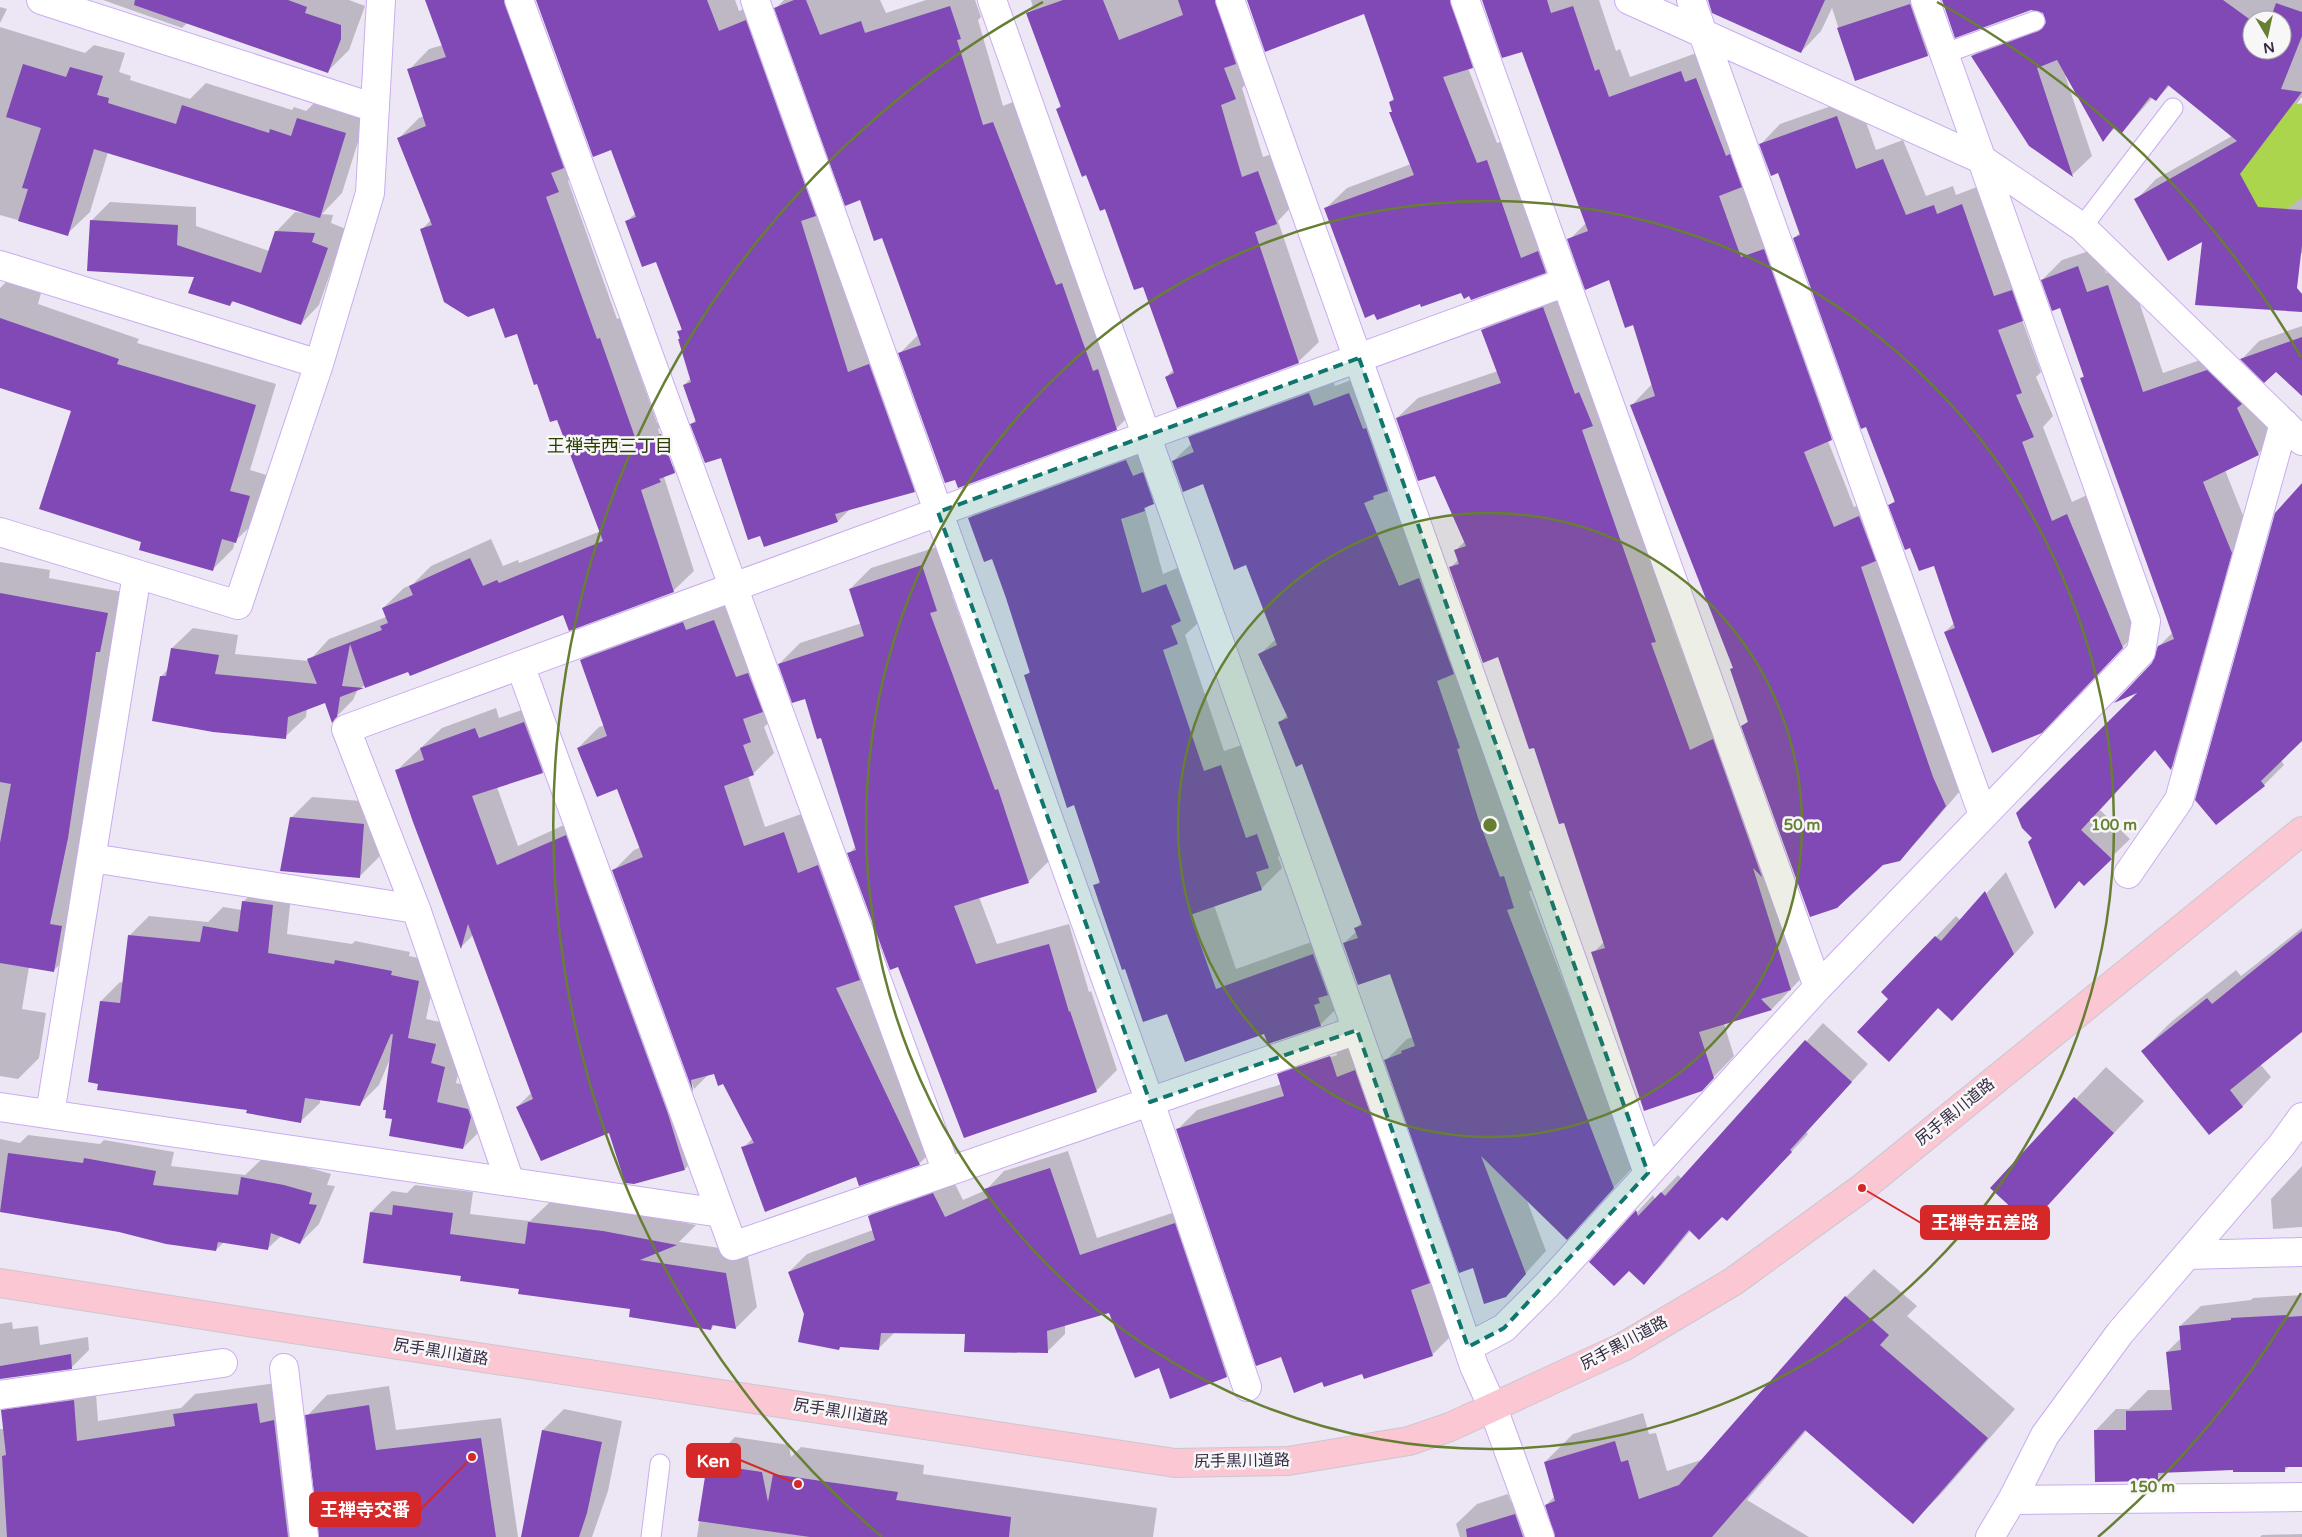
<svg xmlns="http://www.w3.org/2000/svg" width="2302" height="1537" font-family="'Varela Round','Noto Sans JP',sans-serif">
<rect width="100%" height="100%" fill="#ede7f5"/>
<path fill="#0003" fill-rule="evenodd" d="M103 0H349L365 6 349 50 328 71 188 22 182 28Z
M427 0H530L578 171 568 181 617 319 620 318 657 423 681 414 695 452 675 472 664 477 694 571 673 591 564 614 366 685 358 689 353 700 333 720 325 702 307 709 306 717 285 737 161 677 168 669 172 648 193 628 238 635 235 654 309 661 329 639 386 617 383 608 404 588 413 584 431 566 491 539 503 566 518 560 519 563 601 531 558 418 538 383 518 333 422 229 432 219 399 138 419 118 424 116 409 70 429 49 443 45ZM660 428 674 466H671L658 429Z
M537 0H735L739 11 766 0 934 470 914 490 851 508 838 521 761 534 722 456 692 424 696 419 684 385 691 378 679 339V332L682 328 657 260 627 221 636 213 612 148Z
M784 0H880L886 13 926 0H975L981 17 978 20 1003 106 1013 102 1077 265 1137 408 1116 429 900 353 919 334 882 236 861 199 776 8Z
M1031 0H1218L1250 80 1242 88 1263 157 1278 152 1296 202 1278 221 1319 342 1298 362 1166 377 1174 369 1144 286 1087 174 1057 109 1061 105 1028 14 1033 8Z
M1250 0H1453L1493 46 1472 67 1468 68 1497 143 1508 140 1566 251 1545 272 1470 295 1326 208 1347 188 1411 164 1391 112 1393 110 1390 102 1394 98 1365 12Z
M1503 0H1599L1616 51 1620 49 1630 77 1702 51 1852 418 1828 441 1854 507 1880 496 1966 784 1920 838 1899 859 1882 864 1743 726 1749 720 1731 669 1734 667 1632 405 1652 384 1633 323 1610 278 1569 240 1587 222Z
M1727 0H1936L1948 35 1928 55 1855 79 1832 8 1821 31 1801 52Z
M1943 0H2302V97L2200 231 2136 200 2156 179 2232 136 2170 85 2156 100 2153 97 2122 132 2116 127 2103 140 2065 75 2092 156 2072 175 1973 56 1993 36 2045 17 2043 11ZM2252 20H2282V50H2252Z
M0 7 7 9 0 23Z
M0 27 85 53 94 45 125 53 119 72 131 76 130 80 190 99 206 83 292 110 294 107 306 111 321 96 368 110 342 193 322 214 333 215 331 223 346 229 319 305 301 324 234 301 230 305 195 276 91 221 110 202 196 207V226L269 251 276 232 295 212 306 213 108 152 90 212 67 234 0 215Z
M1857 97 1876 150 1903 140 1926 196 1953 186 1956 195 1982 185 2042 300 2022 320 2041 372 2036 377 2053 416 2043 427 2072 502 2087 495 2142 627 2061 711 1945 632 1955 622 1935 565 1911 547 1890 505 1895 500 1794 238 1801 232 1779 172 1761 144 1780 124Z
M2276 191 2302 193V253L2294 261 2221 222Z
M2098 248 2106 273 2127 266 2163 373 2226 351 2278 434 2258 454 2225 470 2250 533 2190 749 2171 768 2156 749 2100 810 2130 839 2084 884 2080 880 2055 906 2030 843 2142 690 2159 646 2173 632 2081 379 2084 375 2061 306 2042 280 2062 260Z
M6 282 41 293 38 304 139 339 137 343 276 384 250 470 270 476 257 520 235 541 233 549 212 570 142 542 72 411 0 387V288Z
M1563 287 1676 620 1672 624 1711 730 1734 720 1811 968 1772 1009 1724 1024 1734 1056 1701 1090 1593 953 1604 942 1565 821 1498 655 1450 568 1459 559 1456 550 1465 541 1436 474 1397 418 1418 398 1498 371 1483 330 1504 309Z
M2302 326V389L2276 370 2242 359 2259 341Z
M1330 372 1335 386 1370 373 1409 469 1388 490 1421 565 1478 728 1499 796 1535 886 1529 892 1634 1166 1567 1238 1526 1198 1546 1251 1505 1296 1473 1267 1386 1060 1407 1039 1413 1037 1391 973 1344 943 1357 931 1356 928 1362 922 1303 762 1279 723 1288 714 1260 654 1276 639 1247 563 1204 483 1173 461 1192 443 1190 437 1211 416Z
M1147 440 1174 482 1145 509 1163 574 1187 564 1201 600 1192 608 1198 623 1185 635 1224 751 1242 745 1267 818 1278 815 1289 846 1278 857 1282 868 1261 889 1214 905 1236 969 1334 934 1341 1004 1320 1025 1265 1033 1167 1012 1095 886 1100 881 1075 803 1026 675 1031 670 993 557 970 518 990 497Z
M2302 486V739L2281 760 2284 765 2264 785 2216 824Z
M943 545 957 589 952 595 1016 770 1019 769 1049 861 1028 882 979 897 997 944 1069 924 1089 992 1091 991 1117 1070 1096 1091 898 966 849 854 856 846 821 737 805 698 779 664 800 643 862 623 850 589 871 568Z
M0 562 50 570 49 578 128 593 88 817 70 903 82 905 74 951 53 971 29 967 22 1009 46 1013 39 1058 18 1079 0 1076Z
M735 600 771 721 764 727 774 753 753 774 748 776 765 827 804 813 880 958 861 977 940 1143 919 1164 857 1175 743 1148 753 1138 724 1082 714 1072 710 1073 694 1089 613 871 634 850 641 847 618 787 578 748 599 727 605 725 581 660 602 640Z
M545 702 563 751 542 772 497 787 518 846 586 815 705 1148 685 1169 610 1131 517 1107 532 1092 473 935 462 946 396 771 442 728 496 708 499 718Z
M312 797 385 803 381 855 360 876 291 818Z
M2006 872 2034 933 1972 999 1939 1007 1889 1060 1890 999 1883 992 1956 916 1961 921Z
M262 883 292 886 287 934 352 944 355 941 410 952 409 956 438 962 426 1019 454 1025 464 1048 456 1083 487 1090 482 1129 463 1148 394 1118 390 1059 379 1085 359 1105 320 1099V1103L300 1122 248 1109 101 1001 120 982 124 983 130 935 149 916 208 922 223 907 242 910 243 902Z
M2302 928V1030L2260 1064 2271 1077 2243 1106 2209 1133 2142 1051 2171 1022 2236 970 2241 976Z
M1823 1023 1868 1064 1806 1132 1808 1134 1744 1202 1691 1230 1661 1266 1644 1283 1629 1269 1591 1262 1653 1195 1655 1199 1678 1175 1682 1179Z
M1350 1037 1452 1335 1432 1355 1323 1381 1282 1355 1177 1130 1197 1110 1282 1084 1279 1074 1299 1055ZM1336 1052 1337 1055 1301 1067V1065Z
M2106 1067 2144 1101 2030 1223 1992 1188Z
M28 1135 100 1144 104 1140 174 1152 171 1166 245 1175 262 1159 303 1166 331 1174 327 1185 335 1186 319 1224 300 1243 281 1236 267 1249 224 1242 216 1250 54 1218 0 1211V1139L20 1143Z
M1068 1151 1097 1238 1193 1206 1244 1358 1226 1376 1159 1367 1109 1311 1065 1324V1334L1047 1352 966 1332H895L879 1348 841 1346 839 1348 805 1314 789 1272 807 1254 873 1230 869 1216 887 1198 951 1176 963 1200 986 1190 1004 1171Z
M2302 1166V1227L2273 1229 2271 1199Z
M415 1185 473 1192 470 1214 530 1221 550 1202 625 1211 696 1225 679 1242 747 1252 757 1307 736 1328 715 1324 711 1329 632 1308 462 1275 371 1212 392 1191 407 1193Z
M1874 1269 1917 1306 1907 1316 2015 1409 1941 1494 1913 1522 1807 1430 1747 1500 1809 1537H1555L1546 1505 1555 1496 1545 1462 1573 1434 1643 1413 1649 1434 1656 1433 1667 1471 1704 1459 1846 1297Z
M2302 1295V1466H2289L2284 1471 2234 1469 2165 1472 2157 1479 2096 1430 2116 1409H2129L2148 1390H2171L2167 1352 2181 1338 2180 1326 2201 1306 2251 1300 2253 1298Z
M12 1322 13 1329 38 1326 40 1345 88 1337 89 1350 71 1368 0 1377V1324Z
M95 1380 98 1421 181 1408 195 1394 277 1383 304 1537H0V1429H4L2 1411 23 1390Z
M389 1386 396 1430 501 1418 518 1537H320L307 1416 327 1395Z
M564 1409 622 1421 608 1491 592 1537H522L543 1430Z
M735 1437 789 1445 791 1457 801 1447 924 1465 923 1474 1157 1508 1153 1537H697L708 1464Z
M1508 1494 1511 1502 1536 1494 1546 1521 1553 1529 1545 1537H1460L1456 1524 1477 1504Z
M2302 1534V1537H2260L2262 1535Z"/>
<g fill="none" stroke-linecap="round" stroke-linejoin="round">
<path stroke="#abd54d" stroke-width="75" d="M2272 174 2302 141"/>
</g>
<path fill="#8149b6" d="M135 0H288L307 7 305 13 341 25V39L328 73 134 5Z
M425 0H504L564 168 551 173 559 192 546 197 597 339 600 338 637 443 661 434 675 473 659 479 661 482 641 490 674 592 569 631 563 615 410 676 408 672 365 688 350 644 342 686 364 688 340 697 337 717 332 723 325 703 288 717 286 739 213 732 152 721 160 676H166L171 648 219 655 215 674 317 684 307 659 382 630 380 626 388 623 382 608 413 595 409 586 470 558 483 586 497 580 499 583 603 541 557 420 550 422 537 384 534 385 517 334 505 338 494 308 468 317 444 302 420 229 432 225 397 138 426 126 407 69 446 57Z
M536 0H707L719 31 746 20 816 216 801 221 848 372 869 364 915 492 835 514 838 522 764 547 760 536 748 540 721 458 705 463 690 424 696 422 683 385 691 382 678 339H680L677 331 682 330 656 262 642 267 625 221 636 217 611 150 593 157Z
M794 0H806L820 35 861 21 865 33 950 6 961 39 957 40 983 125 993 122 1056 285 1062 283 1093 371 1098 369 1117 430 958 488 955 480 945 483 898 353 921 345 882 238 874 241 860 200 845 206 774 8Z
M1063 0H1103L1119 40 1183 15 1178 0H1215L1236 64 1224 68 1236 99 1221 105 1242 177 1258 171 1277 224 1255 232 1299 363 1177 408 1165 377 1174 373 1143 287 1134 290 1105 209 1100 211 1086 175 1082 177 1056 109 1061 107 1026 13Z
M1247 0H1450L1473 68 1443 77 1477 163 1487 160 1521 258 1538 251 1546 273 1471 300 1469 296 1464 299 1461 293 1421 307 1420 304 1377 320 1374 314 1365 318 1324 208 1414 175 1389 112H1392L1389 102 1394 100 1364 14 1265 52Z
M1482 0H1547L1551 13 1573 6 1595 71 1599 69 1609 97 1681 71 1685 82 1696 78 1726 156 1730 154 1742 187 1719 196 1741 257 1764 249 1832 440 1804 452 1834 527 1859 516 1876 561 1861 567 1933 777 1946 806 1900 861 1883 865 1837 908 1810 917 1741 726 1748 722 1730 669 1733 668 1630 405 1655 396 1633 325 1625 328 1609 280 1585 290 1567 239 1588 231 1522 52 1502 58Z
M1708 0H1825L1801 53 1712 13Z
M1942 0H2223L2252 21V50H2282V20H2270L2276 3 2302 12V36L2281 89 2302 92 2240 174 2258 207 2302 210V245L2297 288 2302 294V312L2195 305 2202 242 2168 261 2134 199 2237 141 2168 85 2156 101 2150 97 2122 133 2114 127 2103 142 2057 60 2037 68 2073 177 2029 146 1971 56 2039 31 2046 23 2043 13 2031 10 1955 38Z
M1910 4 1928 56 1855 81 1837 28Z
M23 64 66 77 70 67 103 76 97 95 109 98 108 103 176 124 182 105 269 133 270 129 291 136 297 118 346 133 320 218 94 149 68 236 18 221 28 189 22 188 41 128 6 117Z
M1837 116 1856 169 1883 159 1906 215 1934 205 1937 214 1962 204 1994 296 2012 290 2023 321 1998 330 2022 393 2016 395 2034 437 2022 442 2052 521 2067 514 2123 648 2042 733 1992 753 1944 632 1955 628 1934 566 1919 571 1910 548 1905 550 1888 505 1895 502 1866 427 1861 429 1793 238 1800 235 1778 173 1771 176 1759 144Z
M90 220 178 225 177 245 261 273 275 231 315 233 312 242 328 248 301 325 232 301 230 306 188 293 194 277 87 271Z
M2078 266 2087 292 2108 285 2143 392 2207 370 2242 404 2237 408 2259 455 2203 482 2232 553 2171 770 2155 750 2081 830 2112 859 2084 886 2079 881 2055 909 2028 842 2032 838 2022 828 2016 813 2137 693 2114 703 2152 663 2158 646 2174 639 2080 378 2084 377 2060 308 2052 311 2041 280Z
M1543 307 1575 394 1579 392 1593 426 1582 430 1656 642 1651 643 1690 750 1713 739 1762 877 1753 868 1791 990 1761 999 1772 1010 1699 1032 1714 1078 1702 1091 1644 1111 1591 952 1605 948 1564 823 1559 824 1534 748 1529 749 1498 657 1483 663 1449 567 1459 564 1454 550 1466 546 1435 476 1418 481 1396 418 1501 383 1481 330Z
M0 318 119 359 117 364 256 405 230 491 250 496 236 543 222 539 213 571 139 550 141 542 39 509 71 411 0 388Z
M2302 337V396L2276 372 2264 383 2240 359Z
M1309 393 1314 406 1349 393 1363 429 1366 428 1388 491 1373 496 1374 499 1364 503 1399 586 1419 578 1454 674 1437 681 1460 748 1457 749 1478 818 1500 877 1504 876 1514 908 1507 910 1614 1188 1567 1240 1481 1156 1526 1274 1506 1297 1484 1304 1473 1268 1459 1273 1384 1060 1402 1053 1401 1051 1415 1046 1390 974 1358 985 1343 943 1358 938 1354 928 1362 925 1302 764 1296 767 1278 722 1288 718 1258 654 1277 645 1246 565 1234 570 1203 484 1183 492 1172 461 1194 452 1188 437Z
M1126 460 1133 476 1143 472 1154 504 1144 508 1145 511 1121 519 1142 593 1166 584 1181 621 1171 626 1178 644 1163 650 1204 771 1221 765 1246 838 1257 834 1269 868 1256 872 1262 890 1190 915 1216 989 1313 954 1328 995 1318 998 1320 1003 1314 1005 1321 1026 1268 1044 1264 1034 1185 1062 1167 1014 1143 1022 1125 969 1122 970 1093 885 1100 883 1074 805 1067 808 1024 675 1030 673 1006 598 992 559 984 562 968 518Z
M2302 483V741L2261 781 2265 786 2216 825 2195 800 2275 513Z
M922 565 937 611 930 613 995 790 998 789 1029 883 954 906 976 964 1049 944 1069 1012 1070 1011 1097 1092 964 1138 898 967 890 970 847 853 856 850 821 738 817 739 805 699 792 703 778 664 864 636 849 589Z
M0 593 108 613 100 652H96L68 838 50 924 62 926 54 972 0 963V843L11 784 0 782Z
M714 620 736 677 748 673 763 712 743 719 751 742 743 745 754 775 724 786 744 846 784 832 798 873 818 865 860 980 836 988 920 1165 859 1186 856 1177 765 1212 741 1147 754 1143 723 1084 718 1086 714 1074 691 1080 693 1092 612 870 643 857 617 789 597 797 577 748 607 736 580 660 683 622 686 630Z
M524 722 543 773 472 796 497 865 566 835 668 1114 685 1170 634 1184 625 1183 609 1133 541 1161 516 1107 533 1099 468 924 461 949 413 822 395 770 424 760 420 748 475 728 479 738Z
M290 817 364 824 360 878 280 871Z
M1985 891 2014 954 1952 1021 1938 1008 1889 1062 1857 1032 1888 999 1881 992 1935 936 1941 941Z
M242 901 273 905 268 953 334 964 335 960 392 971 391 975 419 981 408 1038 436 1044 431 1063 445 1067 437 1102 468 1109 471 1117 463 1149 389 1136 392 1119 385 1118 386 1110H383L393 1034 402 1037 391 1034 360 1106 305 1098 301 1123 246 1113 247 1110 97 1090 98 1084 88 1082 100 1001 120 1003 128 935 200 942 203 926 238 932Z
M2302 931V1032L2230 1090 2243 1107 2209 1135 2141 1051 2207 998 2212 1004Z
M1805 1040 1852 1082 1790 1150 1792 1152 1727 1221 1722 1217 1699 1240 1689 1230 1644 1285 1629 1271 1614 1286 1589 1262 1636 1210 1638 1216 1661 1192 1665 1196Z
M1330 1056 1337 1077 1355 1070 1422 1261 1430 1283 1411 1290 1433 1356 1364 1379 1362 1374 1324 1387 1322 1382 1294 1393 1281 1357 1256 1366 1176 1129 1284 1096 1277 1074Z
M2074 1097 2114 1133 2030 1225 1990 1188Z
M8 1153 83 1163 84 1158 156 1171 153 1185 238 1195 241 1177 284 1185 312 1193 309 1204 317 1205 300 1244 271 1233 268 1250 218 1242 216 1251 166 1244 119 1232 0 1212Z
M1050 1168 1080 1255 1175 1223 1227 1377 1170 1399 1159 1368 1135 1378 1109 1313 1047 1331 1048 1353 964 1352 965 1334 881 1333 879 1350 840 1347 839 1350 798 1342 804 1314 788 1272 875 1240 868 1216 933 1193 945 1217 988 1198 984 1189Z
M393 1205 453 1213 450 1234 525 1244 528 1222 603 1231 677 1245 640 1260 726 1273 736 1329 712 1325 711 1330 629 1317 630 1309 518 1294 519 1289 460 1281 461 1276 363 1263 370 1212 392 1215Z
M1845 1296 1889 1335 1880 1345 1988 1438 1913 1524 1805 1430 1712 1537H1555L1545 1505 1555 1501 1544 1462 1615 1441 1621 1462 1628 1460 1639 1499 1679 1485Z
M2287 1315V1317L2302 1316V1467H2285V1472H2233V1470L2158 1473V1481L2095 1482 2094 1430H2126V1411L2172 1410 2166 1352 2181 1350 2179 1326 2231 1320V1318Z
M71 1354 72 1369 0 1379V1366Z
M74 1400 77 1441 175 1426 173 1414 257 1403 260 1423 274 1420 288 1537H7L2 1456 6 1455 1 1410Z
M369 1405 376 1450 481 1438 496 1537H319L305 1415Z
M542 1430 602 1442 587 1513 579 1537H521Z
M707 1464 762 1472 768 1502 773 1474 898 1492 896 1500 1011 1517 1009 1537H810L698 1521Z
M1515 1514 1523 1537H1467L1466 1529Z"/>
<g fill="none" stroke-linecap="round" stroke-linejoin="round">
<defs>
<path id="service" d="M1943 54 2035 21
M2082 227 2173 108
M651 1537 660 1464"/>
<path id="minor" d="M41 0 375 108
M519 0 947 1172
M755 0 1150 1102 1247 1387
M992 0 1437 1256 1474 1366 1493 1408 1540 1537
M1230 0 1648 1173
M1465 0 1818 987
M1629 0 1983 160 2082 227 2302 441
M1691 0 1983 815
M0 265 319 364
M0 532 238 605 319 364 370 193 381 0
M520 665 733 1246 1357 1030
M92 858 416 909
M2128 874 2179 800 2284 423
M0 1107 721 1213
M50 1114 137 574
M510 1182 416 909 346 729 1566 282
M2187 1255 2302 1252
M1468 1347 1504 1328 1546 1286 1818 987 2141 652 2146 621 1925 0
M284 1368 304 1537
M0 1395 223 1363
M2012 1500 2302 1497
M1990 1537 2012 1500 2045 1435 2120 1333 2281 1146 2302 1117"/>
<path id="primary" d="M0 1283 273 1326 1175 1463 1288 1461 1409 1441 1450 1427 1623 1347 1734 1281 1862 1188 2302 831"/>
</defs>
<use href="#service" stroke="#caacf0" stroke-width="21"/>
<use href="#minor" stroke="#caacf0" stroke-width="30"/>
<use href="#primary" stroke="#cbc8cf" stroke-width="30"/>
<use href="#service" stroke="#fff" stroke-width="19"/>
<use href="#minor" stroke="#fff" stroke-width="28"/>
<use href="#primary" stroke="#fac7d3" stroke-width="28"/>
</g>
<path fill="#0f766e" fill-opacity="0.2" stroke="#0f766e" stroke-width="4" stroke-dasharray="10 6" stroke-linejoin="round" d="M1359 358 1648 1173 1504 1328 1468 1347 1357 1030 1150 1102 938 512Z"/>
<circle cx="1490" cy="825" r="312" fill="#677f32" fill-opacity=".12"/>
<g fill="none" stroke="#677f32" stroke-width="2.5">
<circle cx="1490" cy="825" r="312"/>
<circle cx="1490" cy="825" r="624"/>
<path d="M2301 1293A936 936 0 0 1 2098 1537M882 1537A936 936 0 0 1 1043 2M1937 2A936 936 0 0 1 2301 357"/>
</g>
<g text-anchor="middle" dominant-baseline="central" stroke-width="5" stroke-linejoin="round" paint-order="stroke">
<g font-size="16" fill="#372b46" stroke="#f7f7f7">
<text transform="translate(1955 1112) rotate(-39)">尻手黒川道路</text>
<text transform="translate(1624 1343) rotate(-28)">尻手黒川道路</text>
<text transform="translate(441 1352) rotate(9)">尻手黒川道路</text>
<text transform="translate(841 1412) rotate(9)">尻手黒川道路</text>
<text transform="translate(1242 1461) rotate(-1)">尻手黒川道路</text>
</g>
<g font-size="18" fill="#2d3d04" stroke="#f7f7f7">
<text x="610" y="446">王禅寺西三丁目</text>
</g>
</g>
<circle cx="1490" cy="825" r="8" fill="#677f32" stroke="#f7f7f7" stroke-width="2.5"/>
<g font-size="15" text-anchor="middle" font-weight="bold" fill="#677f32" stroke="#f7f7f7" stroke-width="5" stroke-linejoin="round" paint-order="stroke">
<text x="1802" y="830">50 m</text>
<text x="2114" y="830">100 m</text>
<text x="2152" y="1492">150 m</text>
</g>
<path fill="none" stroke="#d62828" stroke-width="2" d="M1862 1188L1921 1223M798 1484L740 1460M472 1457L420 1510"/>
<g fill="#d62828" stroke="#f7f7f7" stroke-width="2">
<circle cx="1862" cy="1188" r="5"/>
<circle cx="798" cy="1484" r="5"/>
<circle cx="472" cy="1457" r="5"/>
</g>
<g fill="#d62828" stroke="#d62828" stroke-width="2">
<rect x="1921" y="1206" width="128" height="33" rx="5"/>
<rect x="687" y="1444" width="53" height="33" rx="5"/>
<rect x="310" y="1493" width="110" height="33" rx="5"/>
</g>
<g font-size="18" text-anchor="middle" font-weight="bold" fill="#fff">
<text x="1985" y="1229">王禅寺五差路</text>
<text x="713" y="1467">Ken</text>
<text x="365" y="1516">王禅寺交番</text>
</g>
<g transform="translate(2267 35) rotate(171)"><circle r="24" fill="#f7f7f7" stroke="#aaa5b0"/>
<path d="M0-4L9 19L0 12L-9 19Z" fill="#677f32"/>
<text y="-8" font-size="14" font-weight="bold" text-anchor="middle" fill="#372b46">N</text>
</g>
</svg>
